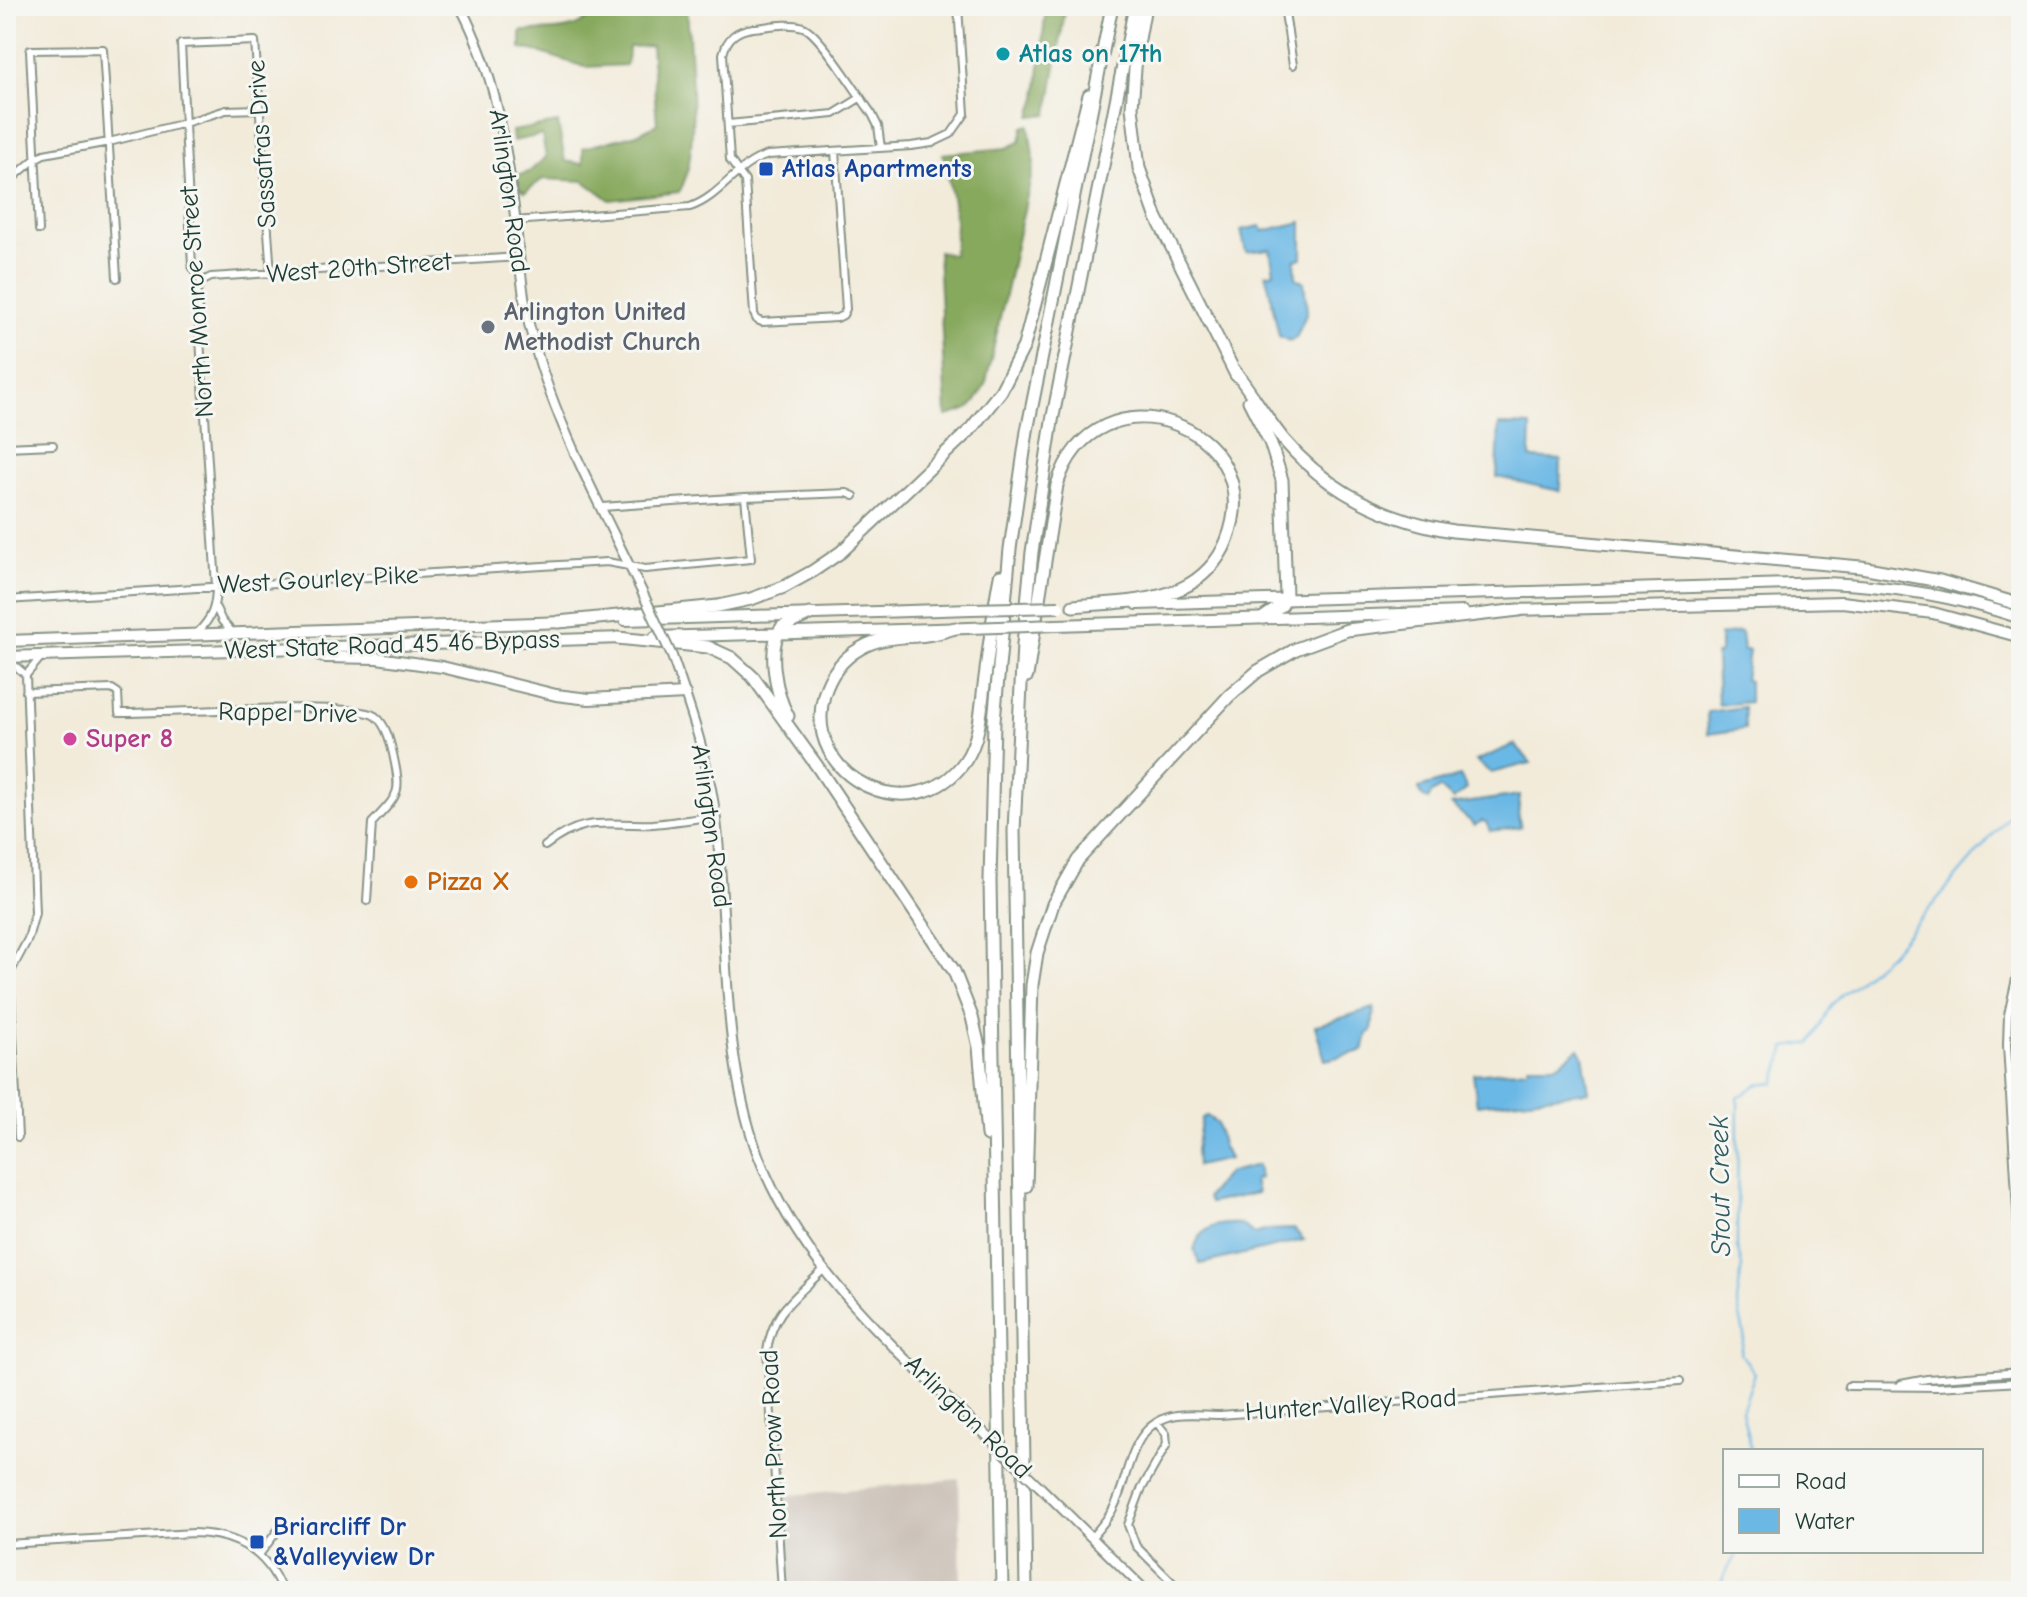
<svg xmlns="http://www.w3.org/2000/svg" width="2027" height="1597" font-family="'Comic Neue',sans-serif">
<rect width="100%" height="100%" fill="#f6f6f2"/>
<filter id="ink" filterUnits="userSpaceOnUse"><feTurbulence type="fractalNoise" baseFrequency=".0125" numOctaves="2"/><feDisplacementMap in="SourceGraphic" scale="16" xChannelSelector="R" yChannelSelector="G"/><feConvolveMatrix kernelMatrix="1 2 1 2 8 2 1 2 1" color-interpolation-filters="sRGB"/></filter>
<filter id="wash" filterUnits="userSpaceOnUse"><feTurbulence type="fractalNoise" baseFrequency=".006" numOctaves="4" result="noise"/><feDisplacementMap in="SourceGraphic" scale="32" xChannelSelector="R" yChannelSelector="G"/><feGaussianBlur stdDeviation="1.8" result="paint"/><feColorMatrix in="noise" values="0 0 0 0 0 0 0 0 0 0 0 0 0 0 0 0 0 1.4 0 .05"/><feComposite in="paint" operator="in"/></filter>
<g filter="url(#wash)">
<rect width="100%" height="100%" fill="#f2ebda"/>
<path fill="#ccc2b9" d="M959 1479 961 1591H789L782 1496Z"/>
<path fill="#87a95d" stroke="#537348" stroke-width="2" d="M580 6H687C689 50 702 158 679 192L610 200 584 181 543 179 525 192 516 186V176L529 172 546 157 542 135 513 141 512 131 558 123 565 161 583 164V148L637 134 657 124 651 46 629 47 626 65 585 67 532 50 521 49V31C542 30 577 34 590 15Z
M1046 6H1066L1048 114 1031 116 1037 97Z
M1029 125 1034 164 986 382C975 406 973 410 946 416L938 251 953 255C960 220 950 188 943 154L1007 148 1020 142 1023 127Z"/>
<path fill="#6bb8e5" stroke="#457a8c" stroke-width="2" d="M1302 222V258L1295 260 1296 278 1304 282 1307 312 1296 338 1289 341 1279 336 1266 274 1274 272 1270 249 1246 252 1241 230 1261 226 1263 231Z
M1499 425 1531 426 1530 458 1561 460 1560 491 1497 477Z
M1741 632 1743 650H1749L1745 680 1749 681V702L1718 705 1716 655 1720 653V635Z
M1744 707 1745 729 1708 734 1707 712Z
M1515 744 1531 763 1491 773 1476 761Z
M1460 776 1467 789 1453 800 1440 788 1431 794 1428 800 1420 794 1419 788Z
M1520 795 1518 816 1521 827 1490 831 1486 822 1482 821 1475 825 1451 805Z
M1374 1008 1372 1031 1367 1034 1363 1051 1325 1060 1315 1026Z
M1579 1048 1583 1055 1589 1092 1477 1105 1473 1074 1528 1069V1065H1557Z
M1207 1116 1217 1123 1222 1145 1229 1159 1197 1166 1196 1150 1202 1118Z
M1258 1165 1260 1178 1254 1180 1257 1193 1210 1203 1207 1197 1227 1173Z
M1240 1224 1255 1234 1267 1230 1294 1229 1304 1240 1200 1264 1194 1250C1200 1226 1217 1223 1240 1224Z"/>
<g fill="none" stroke-linecap="round" stroke-linejoin="round">
<path stroke="#6bb8e5" stroke-width="2" d="M1751 1451 1742 1411 1755 1373 1741 1354 1744 1334 1737 1301 1742 1266 1737 1246 1738 1098 1756 1085 1775 1083 1786 1047 1811 1043 1831 1005 1890 954 2021 802
M1716 1591 1738 1551"/>
</g>
</g>
<g filter="url(#ink)">
<g fill="none" stroke-linecap="round" stroke-linejoin="round">
<defs>
<path id="minor" d="M1284 6 1293 65
M728 124 834 114 860 98
M835 151 846 309 843 315 837 318 762 322 757 320 754 314 745 181 730 160 723 54C727 38 736 30 753 28 768 27 788 22 803 27 819 32 859 96 872 114L878 126 881 148
M6 184 35 159 44 154 109 142 185 123 226 110 260 109
M515 221 690 207C722 196 736 164 768 155L911 146 932 143 951 134 965 114 958 6
M39 230 30 50 103 49 117 278
M201 282 211 277 519 257
M6 326 8 359H6
M6 447 53 445
M745 497 847 493 854 496
M6 600 607 562 645 569 751 559 745 497 602 507
M216 608 222 621 234 634
M197 633C212 618 216 607 216 586L199 323 197 292 201 282 192 266 181 44 255 41 271 275
M6 658 26 675
M26 692 112 689 118 693 119 713C162 714 350 700 375 716 386 724 390 741 393 754 402 795 399 794 372 823L367 901
M545 846C586 814 606 826 653 824 674 822 694 819 715 816
M2016 876 2021 901
M2021 956 2008 1015 2007 1045 2020 1260 2021 1332
M18 1137 10 973 28 939 35 913 26 675 42 656
M1901 1384 1927 1379 2021 1372
M1848 1386 1937 1387 2021 1382
M1157 1423 1166 1434 1167 1444 1141 1490 1128 1525 1136 1546 1175 1585 1178 1591
M1092 1537C1099 1528 1109 1518 1114 1507 1131 1474 1128 1423 1177 1415 1191 1413 1206 1415 1220 1415L1680 1381
M6 1544 194 1533C235 1534 267 1551 282 1591
M259 1555 282 1525
M782 1591 767 1351C773 1309 796 1298 824 1269"/>
<path id="tertiary" d="M460 6C495 72 506 142 515 216 519 252 521 289 529 324 552 420 603 510 645 598
M672 656C691 710 709 763 716 820 729 931 719 1048 758 1155 801 1269 896 1349 981 1430
M1038 1485 1146 1591"/>
<path id="trunk" d="M1137 604 1825 583C1892 585 1957 597 2021 618
M1511 610 1842 602 1933 613 2021 637
M625 620 971 609
M1057 625 1463 612
M655 637 969 628
M6 641 565 622
M308 650 325 657 377 658 442 667 556 695 589 699 685 694
M6 657 623 638"/>
<path id="motorway" d="M1145 6 1136 56 1132 107 1139 168 1156 216 1236 375
M1234 370C1252 393 1266 418 1284 440 1328 492 1386 520 1453 531L1861 567 1940 581 2021 605
M1249 401 1270 442 1282 480 1286 596 1282 605 1263 618
M558 622 718 606 751 599 784 587 813 571 841 552 970 430 1001 391 1024 346 1089 95
M955 628C946 631 936 634 926 635 903 638 882 636 861 648 843 658 830 675 824 695 801 779 915 832 965 761 980 739 981 710 984 685 989 648 993 612 1000 576
M617 638 708 647 732 658 753 677 817 766 954 971 972 1017 979 1047 987 1135
M1027 676 1057 485C1095 362 1272 425 1227 540 1219 561 1202 579 1182 588 1149 603 1108 603 1073 606
M788 716C776 695 766 647 782 627L810 614
M1026 1186 1032 985 1037 953 1053 904 1078 860 1229 696 1258 671 1296 649 1347 630 1519 610
M1002 1591 990 880 994 721 1010 549 1027 431 1112 6
M1026 1591 1014 831 1023 644 1032 552 1052 421 1135 6"/>
</defs>
<use href="#minor" stroke="#889487" stroke-width="10"/>
<use href="#tertiary" stroke="#889487" stroke-width="12"/>
<use href="#trunk" stroke="#889487" stroke-width="14"/>
<use href="#motorway" stroke="#889487" stroke-width="15"/>
<use href="#minor" stroke="#fff" stroke-width="6"/>
<use href="#tertiary" stroke="#fff" stroke-width="8"/>
<use href="#trunk" stroke="#fff" stroke-width="10"/>
<use href="#motorway" stroke="#fff" stroke-width="11"/>
<defs>
<path id="tertiary-bridge" d="M645 598 672 656
M981 1430 1038 1485"/>
<path id="trunk-bridge" d="M971 609 1059 607
M969 628 1057 625"/>
</defs>
<use href="#tertiary-bridge" stroke="#889487" stroke-width="12" stroke-linecap="butt"/>
<use href="#trunk-bridge" stroke="#889487" stroke-width="14" stroke-linecap="butt"/>
<use href="#tertiary-bridge" stroke="#fff" stroke-width="8"/>
<use href="#trunk-bridge" stroke="#fff" stroke-width="10"/>
</g>
</g>
<circle fill="#0f9aa8" stroke="#f6f6f2" stroke-width="3" cx="1003" cy="54" r="8"/>
<g fill="#1a4fb4" stroke="#f6f6f2" stroke-width="3">
<rect x="758" y="161" width="16" height="16" rx="4"/>
<rect x="249" y="1534" width="16" height="16" rx="4"/>
</g>
<circle fill="#6b7280" stroke="#f6f6f2" stroke-width="3" cx="488" cy="327" r="8"/>
<circle fill="#d1479c" stroke="#f6f6f2" stroke-width="3" cx="70" cy="739" r="8"/>
<circle fill="#e8710a" stroke="#f6f6f2" stroke-width="3" cx="411" cy="882" r="8"/>
<g text-anchor="middle" dominant-baseline="central" stroke-width="6" stroke-linejoin="round" paint-order="stroke">
<g font-size="26" font-weight="bold" fill="#0d838f" stroke="#f6f6f2" text-anchor="start">
<text x="1019" y="54">Atlas on 17th</text>
</g>
<g font-size="26" fill="#1f3d34" stroke="#f6f6f2">
<text transform="translate(262 144) rotate(-94)">Sassafras Drive</text>
<text transform="translate(509 191) rotate(82)">Arlington Road</text>
<text transform="translate(359 268) rotate(-4)">West 20th Street</text>
<text transform="translate(197 302) rotate(-94)">North Monroe Street</text>
<text transform="translate(318 580) rotate(-3)">West Gourley Pike</text>
<text transform="translate(392 645) rotate(-2)">West State Road 45 46 Bypass</text>
<text transform="translate(288 713) rotate(1)">Rappel Drive</text>
<text transform="translate(711 826) rotate(82)">Arlington Road</text>
<text transform="translate(1351 1405) rotate(-4)">Hunter Valley Road</text>
<text transform="translate(968 1417) rotate(44)">Arlington Road</text>
<text transform="translate(774 1444) rotate(-93)">North Prow Road</text>
</g>
<g font-size="26" font-weight="bold" fill="#164399" stroke="#f6f6f2" text-anchor="start">
<text x="782" y="169">Atlas Apartments</text>
<text x="273" y="1527">Briarcliff Dr<tspan x="273" dy="30">&amp;Valleyview Dr</tspan></text>
</g>
<g font-size="26" font-weight="bold" fill="#5b616d" stroke="#f6f6f2" text-anchor="start">
<text x="504" y="312">Arlington United<tspan x="504" dy="30">Methodist Church</tspan></text>
</g>
<g font-size="26" font-weight="bold" fill="#b23c85" stroke="#f6f6f2" text-anchor="start">
<text x="86" y="739">Super 8</text>
</g>
<g font-size="26" font-weight="bold" fill="#c56008" stroke="#f6f6f2" text-anchor="start">
<text x="427" y="882">Pizza X</text>
</g>
<g font-size="28" font-style="italic" fill="#325c60" stroke="#f6f6f2">
<text transform="translate(1720 1186) rotate(-91)">Stout Creek</text>
</g>
</g>
<rect width="2027" height="1597" fill="none" stroke="#f6f6f2" stroke-width="32"/>
<rect x="1723" y="1449" width="260" height="104" fill="#f6f6f2" stroke="#a0aca6" stroke-width="2"/>
<rect x="1739" y="1475" width="40" height="12" fill="#ffffff" stroke="#a0aca6" stroke-width="2"/>
<text x="1795" y="1489" font-size="24" fill="#1f3d34">Road</text>
<rect x="1739" y="1509" width="40" height="24" fill="#6bb8e5" stroke="#a0aca6" stroke-width="2"/>
<text x="1795" y="1529" font-size="24" fill="#1f3d34">Water</text>
</svg>
